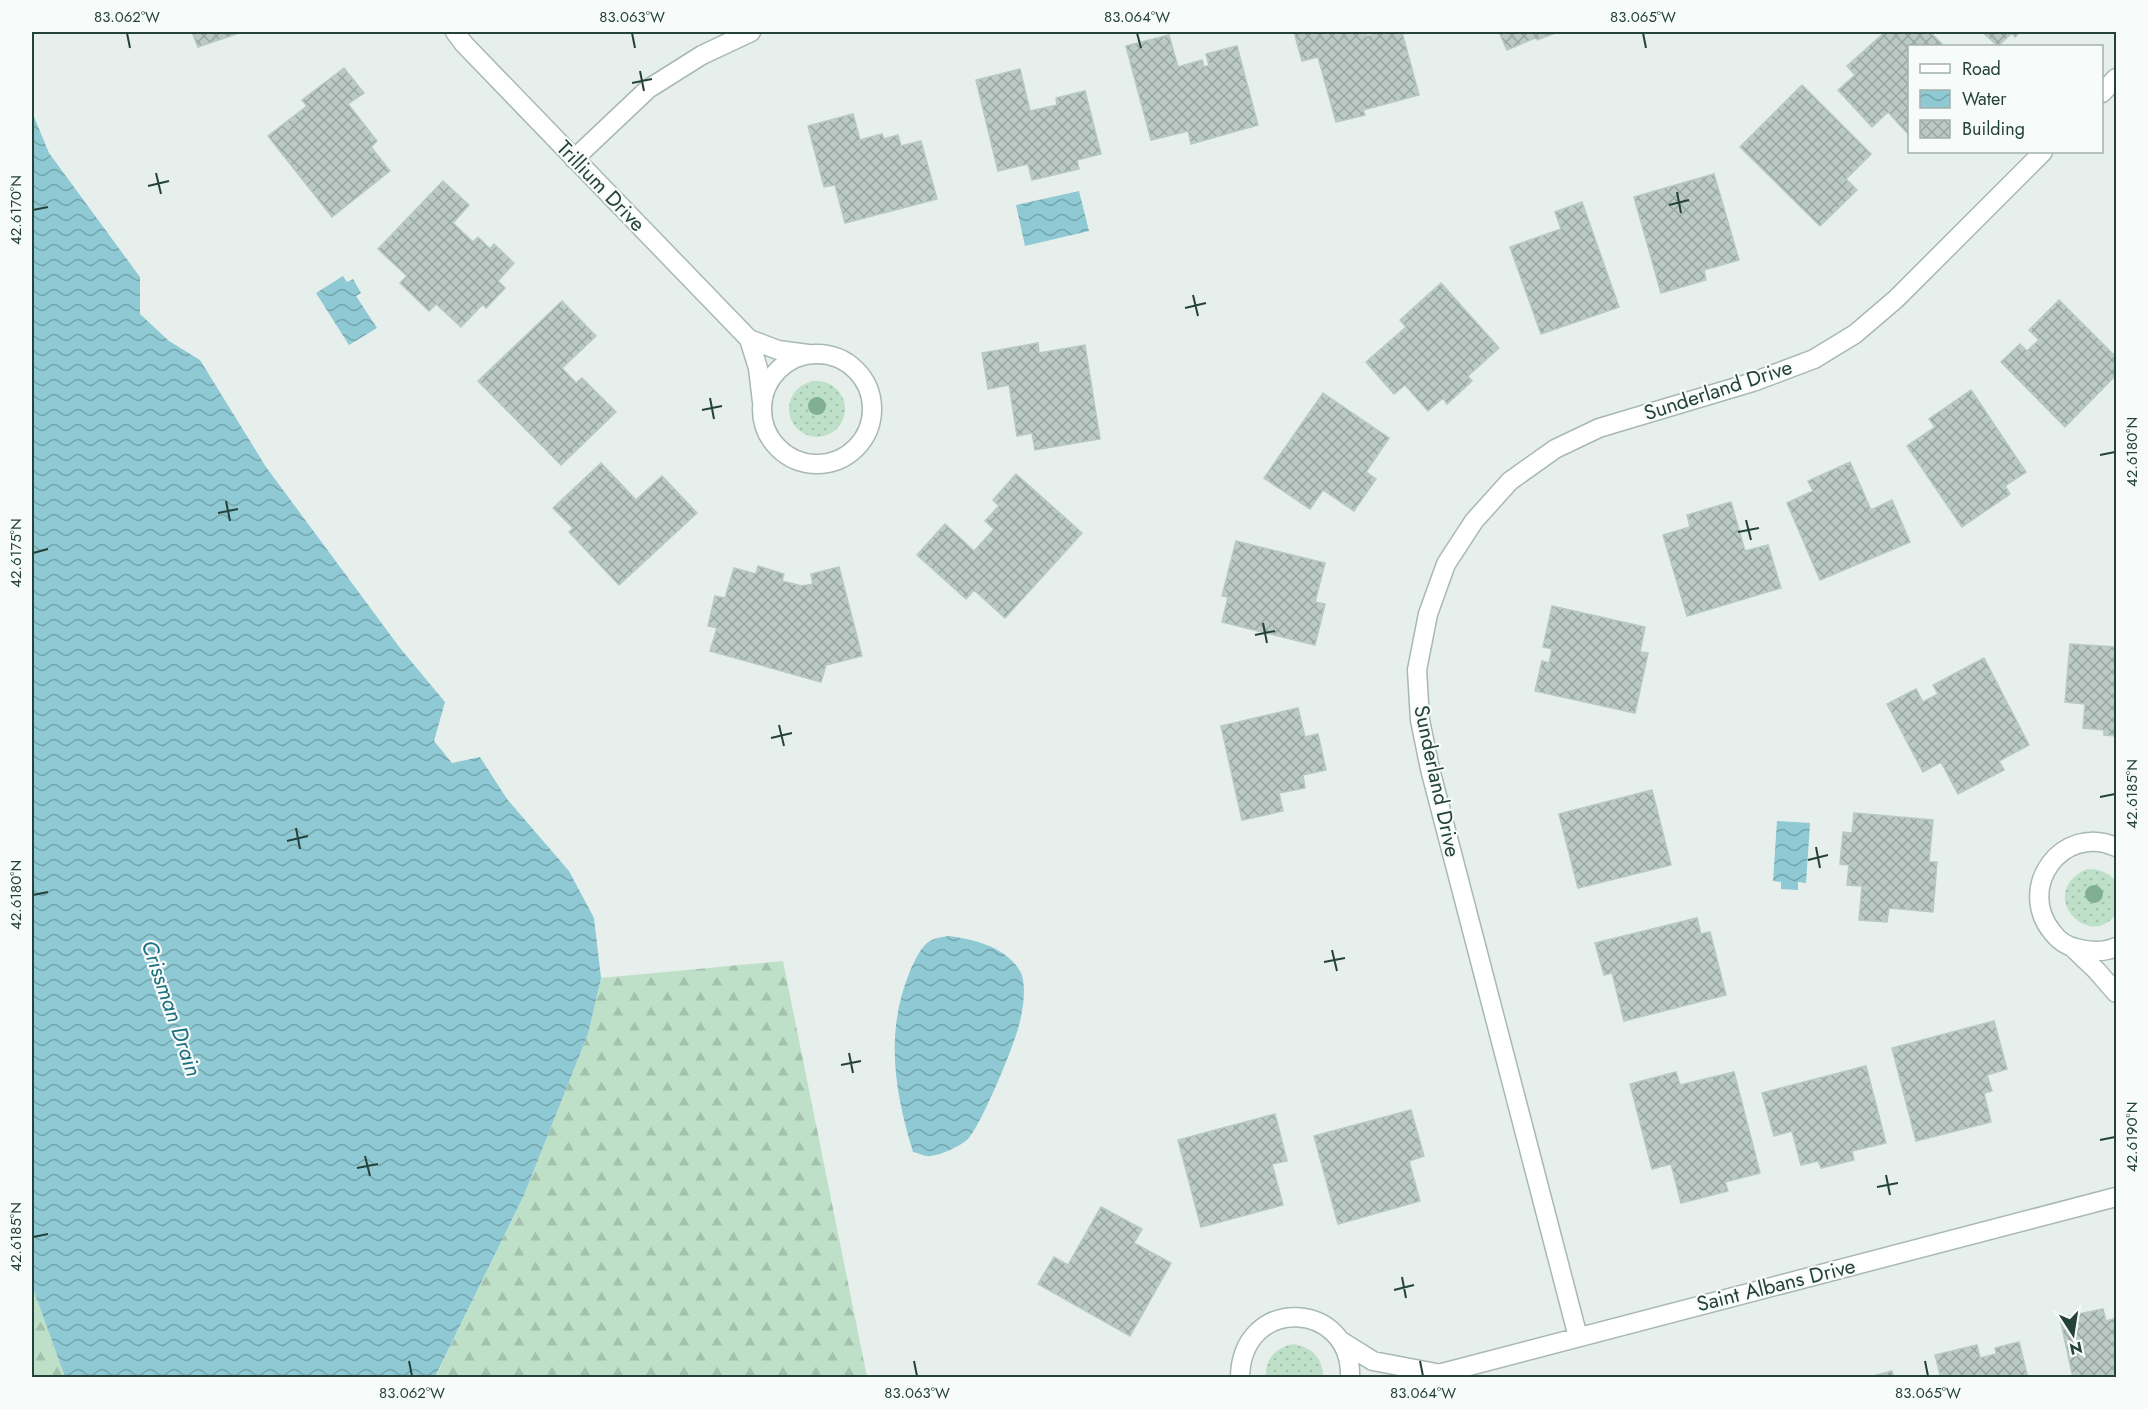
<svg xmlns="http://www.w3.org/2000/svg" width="2148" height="1409" font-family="Jost,sans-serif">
<defs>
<pattern id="grass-dots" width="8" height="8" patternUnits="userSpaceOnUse" patternTransform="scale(1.5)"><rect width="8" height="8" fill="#bfe0c8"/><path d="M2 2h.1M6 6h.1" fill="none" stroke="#a4c1ad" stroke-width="1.8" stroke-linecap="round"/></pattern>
<pattern id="forest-firs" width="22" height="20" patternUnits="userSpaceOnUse" patternTransform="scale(1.5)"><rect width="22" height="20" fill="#bfe0c8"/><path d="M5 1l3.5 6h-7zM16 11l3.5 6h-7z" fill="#a4c1ad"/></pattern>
<pattern id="water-waves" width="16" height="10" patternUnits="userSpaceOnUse" patternTransform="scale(1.5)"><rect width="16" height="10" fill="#8ec9d4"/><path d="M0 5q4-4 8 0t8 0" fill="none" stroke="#74a5ad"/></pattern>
<pattern id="building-cross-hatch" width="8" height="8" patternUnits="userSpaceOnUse" patternTransform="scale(1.5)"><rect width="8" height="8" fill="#bbcac4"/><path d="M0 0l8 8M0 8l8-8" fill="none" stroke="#98a6a0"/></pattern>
</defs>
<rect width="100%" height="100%" fill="#e6efeb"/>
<path fill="url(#grass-dots)" d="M789 409a28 28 0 1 1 56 0a28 28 0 1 1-56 0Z
M2087 869C2099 869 2108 872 2116 881V914C2089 952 2034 893 2087 869Z
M1293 1344C1312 1347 1323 1358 1323 1377H1266C1265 1359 1275 1348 1293 1344Z"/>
<path fill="url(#forest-firs)" d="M783 961 867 1377 435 1378 524 1195 588 1034 601 978Z
M32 1286 65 1377H32Z"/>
<path fill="url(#water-waves)" d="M32 112 49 153 140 277V314L169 341 200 360 266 467 400 648 445 702 434 741 452 763 480 757 507 799 569 871 594 918 601 978 588 1034 524 1195 435 1377H65L32 1286Z
M1079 191 1089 231 1025 246 1016 205Z
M343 276 347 282 353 279 361 293 356 296 377 328 349 345 316 293Z
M1777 821 1810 823 1806 883 1798 882V890L1781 889V882L1773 881Z
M948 936C974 939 1006 947 1020 971 1027 983 1023 1009 1020 1021 1016 1042 981 1126 968 1139 959 1147 943 1154 931 1156 925 1157 919 1153 913 1152 894 1090 885 1032 910 971 914 962 921 946 930 941 935 938 943 937 948 936Z"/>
<path fill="url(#building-cross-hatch)" stroke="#b8c9c2" stroke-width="1.5" d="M192 32H242L198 47Z
M1294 32H1366L1367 36 1383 32H1402L1419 95 1363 110 1365 115 1336 122 1318 57 1302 61Z
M1499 32H1558L1537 40 1535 38 1507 50Z
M1885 32H1930L1944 46H1910V136L1888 112 1872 127 1838 90 1855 75 1847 66Z
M1982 32H2020L2015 37 2012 33 1998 46Z
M1169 35 1178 67 1202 60 1204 67 1209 65 1206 54 1237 46 1258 125 1191 144 1188 131 1151 140 1126 46Z
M344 68 364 93 348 104 377 141 371 147 390 171 332 217 268 136 307 106 302 100Z
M1020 69 1030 111 1057 105 1056 98 1085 91 1101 154 1077 160 1079 169 1032 180 1028 164 998 171 976 80Z
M1802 85 1871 154 1846 179 1857 190 1820 226 1740 147Z
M853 114 860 140 882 134 884 139 898 135 901 146 921 141 937 199 845 223 835 185 824 187 808 126Z
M1714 174 1739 260 1704 270 1706 280 1661 293 1634 197Z
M443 181 469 205 453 223 473 242 478 237 490 249 494 244 514 263 498 281 505 288 486 308 483 304 461 327 436 304 429 311 400 283 407 276 378 249Z
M1582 202 1619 307 1541 334 1510 247 1561 229 1555 212Z
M1441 283 1499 348 1468 376 1472 381 1447 404 1443 398 1428 411 1405 385 1394 394 1366 362 1406 327 1400 320Z
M2059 300 2116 357V375L2065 427 2001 362 2020 344 2027 351 2039 340 2029 330Z
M562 301 596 336 562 368 576 383 582 378 616 412 561 465 478 381Z
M1038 343 1039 353 1085 345 1100 439 1035 450 1032 433 1017 436 1009 385 988 389 982 353Z
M1971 390 2026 472 2005 486 2010 494 1962 527 1907 446 1935 427 1929 419Z
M1323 393 1389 438 1366 472 1376 479 1354 511 1323 490 1310 509 1264 478Z
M1850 462 1871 510 1892 500 1910 542 1820 580 1787 503 1813 491 1808 481Z
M601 463 636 500 662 476 697 513 619 585 569 532 573 528 553 508Z
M1016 474 1082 533 1005 618 974 590 966 599 917 555 945 524 974 551 994 529 985 521 999 506 993 500Z
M1731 502 1745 551 1768 545 1781 588 1687 616 1663 535 1690 527 1687 515Z
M1236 541 1325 563 1315 602 1325 604 1315 645 1222 622 1228 597 1222 596Z
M758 566 784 574 782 581 802 586 813 584 811 574 839 567 862 656 826 665 821 682 710 651 717 628 708 626 715 596 725 598 734 568 756 574Z
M1552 606 1645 627 1640 652 1648 653 1635 713 1535 691 1542 661 1549 663 1552 649 1543 647Z
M2070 644 2116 647V736L2104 735V730L2083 728 2085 704 2065 702Z
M1984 658 2029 745 1999 761 2004 770 1958 794 1941 762 1923 772 1887 704 1916 689 1923 702 1938 694 1933 685Z
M1298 708 1305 737 1318 734 1326 770 1303 775 1305 788 1279 793 1283 811 1242 820 1221 726Z
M1652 790 1671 865 1578 888 1559 814Z
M1854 813 1933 820 1929 862H1937L1933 912 1889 908 1887 922 1859 920 1862 886 1847 885 1849 865 1840 864 1843 832 1852 833Z
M1697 918 1701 934 1710 932 1726 995 1624 1021 1612 973 1604 975 1595 943Z
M1994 1021 2007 1069 1987 1075 1992 1091 1984 1093 1991 1122 1916 1141 1892 1048Z
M1866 1066 1886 1143 1852 1151 1854 1160 1821 1168 1818 1161 1801 1165 1792 1131 1774 1136 1762 1093Z
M1676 1072 1680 1085 1734 1072 1760 1173 1725 1182 1728 1191 1681 1203 1671 1164 1652 1169 1630 1084Z
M1411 1110 1424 1156 1409 1161 1420 1201 1338 1224 1314 1136Z
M1275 1114 1287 1161 1272 1164 1283 1205 1201 1227 1178 1140Z
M1101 1207 1142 1229 1134 1243 1171 1263 1130 1336 1038 1284 1054 1257 1068 1265Z
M2103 1309 2106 1321 2116 1318V1378H2073L2060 1318Z
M2019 1342 2028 1378H1941L1935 1355 1977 1345 1980 1358 1996 1354 1995 1348Z
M1892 1371 1894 1378H1866Z"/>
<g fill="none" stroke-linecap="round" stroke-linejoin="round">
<defs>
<path id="minor" d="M455 32 464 44 749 339 758 368 762 402
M2102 93 2116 78
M574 159 648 89 702 55 751 32
M749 339 778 350 808 354
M762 409a55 55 0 1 1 110 0a55 55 0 1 1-110 0Z
M2116 847C2062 823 2015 888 2053 933 2058 940 2067 946 2076 948 2090 952 2103 953 2116 947
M2073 948 2097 971 2116 993
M1578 1337 1430 769 1420 720 1417 670 1428 614 1446 564 1474 521 1510 481 1555 449 1599 428 1753 382 1814 359 1855 334 1896 299 2043 152
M1341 1341 1373 1361 1436 1373
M1240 1378C1241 1294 1353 1300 1350 1378
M1423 1378 2116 1197"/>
</defs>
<use href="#minor" stroke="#a8b8b2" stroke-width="21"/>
<use href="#minor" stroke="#fff" stroke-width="18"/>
</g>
<g fill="#80af93">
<circle cx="817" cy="406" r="9"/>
<circle cx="2094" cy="894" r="9"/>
</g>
<path fill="none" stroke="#24423a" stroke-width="2" d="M127 33 130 48M632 33 635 48M1137 33 1141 48M1643 33 1646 48M640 71 644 91M632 83 652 79M156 173 161 194M148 186 169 181M1677 192 1681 213M1669 205 1689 200M33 210 48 207M1193 295 1198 316M1185 308 1206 303M710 398 714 419M702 410 722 406M2100 455 2115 452M226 501 230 521M218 513 238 509M1746 520 1751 540M1738 532 1759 528M33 553 48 549M1263 623 1267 643M1255 635 1275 631M779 725 784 746M771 738 792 733M2100 797 2115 794M296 828 300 849M287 841 308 836M1816 847 1820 868M1808 860 1828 855M33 895 48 892M1332 950 1337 971M1324 962 1345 958M849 1053 853 1073M841 1065 861 1061M2100 1140 2115 1137M365 1156 370 1176M357 1168 378 1164M1886 1175 1890 1195M1877 1187 1898 1183M33 1237 48 1234M1402 1277 1406 1298M1394 1290 1414 1285M409 1361 412 1376M914 1361 917 1376M1420 1361 1423 1376M1925 1361 1928 1376"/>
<g text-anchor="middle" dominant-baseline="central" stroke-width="4.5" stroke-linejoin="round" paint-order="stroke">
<g font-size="21" fill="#24423a" stroke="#f7fbf9">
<text transform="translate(601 186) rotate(46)">Trillium Drive</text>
<text transform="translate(1718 390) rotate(-18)">Sunderland Drive</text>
<text transform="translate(1437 781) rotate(78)">Sunderland Drive</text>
<text transform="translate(1776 1285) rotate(-14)">Saint Albans Drive</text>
</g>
<g font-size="22" font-style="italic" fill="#1c6f80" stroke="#f7fbf9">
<text transform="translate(172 1008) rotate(71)">Crissman Drain</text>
</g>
</g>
<rect width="2148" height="1409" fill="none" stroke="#f7fbf9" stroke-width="66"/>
<rect x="1908" y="45" width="195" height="108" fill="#f7fbf9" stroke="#a3b1ad" stroke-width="1.5"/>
<rect x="1920" y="64" width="30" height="9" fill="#ffffff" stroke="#a3b1ad" stroke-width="1.5"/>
<text x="1962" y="75" font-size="18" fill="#24423a">Road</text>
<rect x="1920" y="90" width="30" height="18" fill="url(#water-waves)" stroke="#a3b1ad" stroke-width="1.5"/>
<text x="1962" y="105" font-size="18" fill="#24423a">Water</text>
<rect x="1920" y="120" width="30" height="18" fill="url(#building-cross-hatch)" stroke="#a3b1ad" stroke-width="1.5"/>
<text x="1962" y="135" font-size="18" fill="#24423a">Building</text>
<g transform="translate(2073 1334) rotate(168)" stroke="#f7fbf9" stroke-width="4.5" paint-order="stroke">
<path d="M0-4.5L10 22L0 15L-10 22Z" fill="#24423a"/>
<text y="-9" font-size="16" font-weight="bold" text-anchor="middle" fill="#24423a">N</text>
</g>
<rect x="33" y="33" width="2082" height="1343" fill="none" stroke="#24423a" stroke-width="2"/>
<g font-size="15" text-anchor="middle" fill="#24423a">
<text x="127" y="22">83.062°W</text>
<text x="632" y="22">83.063°W</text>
<text x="1137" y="22">83.064°W</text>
<text x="1643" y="22">83.065°W</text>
<text transform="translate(16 210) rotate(-90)" y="5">42.6170°N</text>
<text transform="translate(2132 452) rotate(-90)" y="5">42.6180°N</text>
<text transform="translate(16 553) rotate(-90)" y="5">42.6175°N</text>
<text transform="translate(2132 794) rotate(-90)" y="5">42.6185°N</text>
<text transform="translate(16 895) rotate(-90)" y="5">42.6180°N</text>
<text transform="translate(2132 1137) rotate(-90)" y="5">42.6190°N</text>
<text transform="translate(16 1237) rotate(-90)" y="5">42.6185°N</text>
<text x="412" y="1398">83.062°W</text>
<text x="917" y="1398">83.063°W</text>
<text x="1423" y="1398">83.064°W</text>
<text x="1928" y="1398">83.065°W</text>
</g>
</svg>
